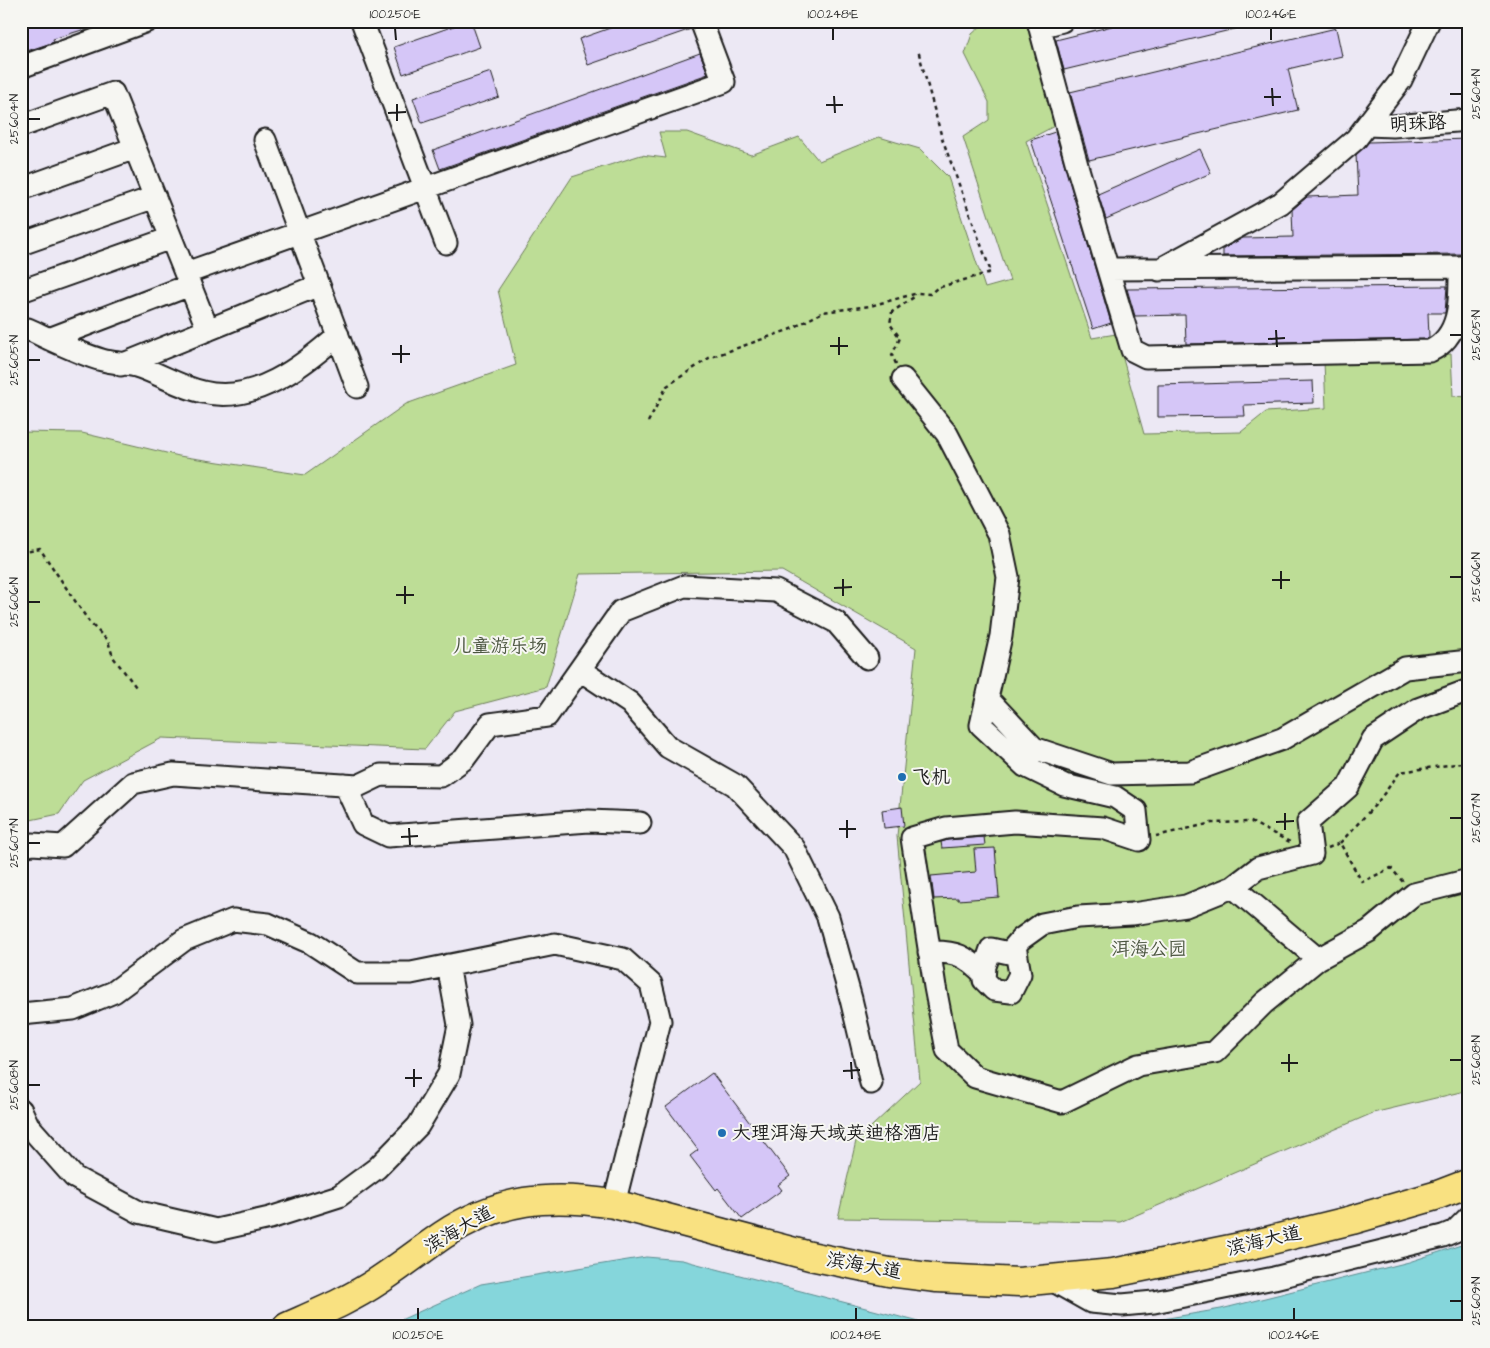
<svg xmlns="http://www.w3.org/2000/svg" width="1490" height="1348" font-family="'Architects Daughter','LXGW WenKai TC',sans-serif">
<rect width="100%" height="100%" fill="#ece8f4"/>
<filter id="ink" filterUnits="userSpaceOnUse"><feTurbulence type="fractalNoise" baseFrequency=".02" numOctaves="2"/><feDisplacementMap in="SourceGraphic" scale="10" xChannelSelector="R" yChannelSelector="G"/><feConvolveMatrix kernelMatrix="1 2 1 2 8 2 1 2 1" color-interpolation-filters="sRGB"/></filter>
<g filter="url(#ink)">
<path fill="#bddd96" stroke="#6c7c59" d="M987 21H1030L1058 124 1026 141 1092 338 1116 334 1144 434 1241 432 1266 412 1326 408 1324 362 1451 354 1453 396 1469 397V1090L1373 1113 1120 1222 838 1218 856 1141 920 1081 897 836 916 648 782 571 580 574 546 687 455 711 425 749 162 738 83 780 59 814 21 822V432L82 433 179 456 305 475 406 404 516 365 498 290 572 177 641 155 666 158 659 132H687L751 155 799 137 819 161 879 137 920 149 948 177 985 288 1010 281 963 137 989 120V102L965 54 972 34Z"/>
<path fill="#85d6db" stroke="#5b8c8f" d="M1469 1239V1327H385L481 1284 646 1257 682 1260 927 1324H1114L1151 1321 1221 1309 1409 1262 1461 1245Z"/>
<path fill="#d5c6f7" stroke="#1c1c1c" d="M32 21H100L101 24 53 39 54 42 21 53V25Z
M468 21H471L480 47 403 74 394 47Z
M630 21H689L691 29 588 65 579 39Z
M1132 21H1246L1247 26 1064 70 1056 40Z
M1336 28 1342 56 1288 69 1298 110 1089 160 1070 92Z
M700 53 708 74 440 169 433 150Z
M491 72 499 97 422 123 413 98Z
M1055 132 1111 323 1093 329 1031 140Z
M1469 139V254L1223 256V249L1243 238 1293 237 1292 210 1307 197 1358 195 1356 155 1369 142Z
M1200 149 1211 173 1106 219 1098 194Z
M1447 286 1445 313H1428L1429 337 1426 339 1186 344 1185 315 1135 316 1127 289Z
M1313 381 1314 403 1244 405 1245 416 1158 417V385Z
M902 807 904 826 884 828 882 810Z
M984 837 985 845 942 848 941 842 948 840Z
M995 848 999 897 958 900V898L934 899 931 876 976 872 974 849Z
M712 1073 790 1176 778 1185 782 1190 742 1219 718 1188 716 1190 690 1156 698 1150 666 1107Z"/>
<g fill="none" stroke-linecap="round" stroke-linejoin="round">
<defs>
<path id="minor" d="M362 21 446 243
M1038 21 1078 169 1132 350 1146 357 1430 351C1462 336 1460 298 1460 267
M1040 27 1062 21
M21 67 147 21
M1367 125 1393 126 1469 120
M21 126 113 93 208 330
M265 140 357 387
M21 189 135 148
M21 244 155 197
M1108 269 1469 267
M1159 270 1281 203 1356 139 1401 80 1429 21
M186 273 724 82 701 21
M21 291 171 238
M21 332 28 329C52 340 77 353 102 360 113 363 125 363 136 366 159 373 179 387 203 392 253 405 303 366 338 335
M49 339 190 285
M121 365 319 285
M903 379 947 434 999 534 1008 577 1001 636 981 725 1025 766 1064 785 1115 797 1136 811 1139 840 1103 828 1015 822 946 828 912 838 935 987 947 1050 975 1077 1062 1102 1138 1065 1215 1052 1264 1003 1318 959
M580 670 630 703 668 747 735 785 794 848 828 917 851 999 871 1083
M987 698 1034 748 1112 774 1190 772 1282 739 1405 668 1469 661
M345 785 363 824 388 836 589 821 640 823
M21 847 32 844 63 846 133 783 173 774 358 786 381 775 441 776 464 759 490 724 547 716 621 611 684 586 776 591 836 622 867 658
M1233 887 1258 868 1312 854 1308 822 1348 787 1373 739 1418 709 1469 690
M1015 946 1020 974 1011 992 994 990 984 980 985 966 991 949 1009 953 1021 939 1042 924 1078 917 1132 914 1186 906 1233 887 1318 959 1369 931 1414 894 1469 880
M929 952C957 951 965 956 984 974
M21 1014 73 1009 114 992 184 940 233 920 268 924 311 943 357 973H411L555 944 623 959 651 984 660 1021 614 1204
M21 1110 28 1125 74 1177 139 1212 216 1230 270 1218 339 1196 377 1168 418 1126 449 1074 459 1025 448 965
M1052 1280 1091 1302 1122 1305 1154 1302 1274 1278 1443 1236 1455 1231 1469 1217"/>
<path id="major" d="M287 1327C318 1313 350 1300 378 1281 401 1266 421 1250 443 1235 499 1198 549 1194 614 1204L810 1256 889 1272 937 1278 1019 1282 1113 1273 1255 1244 1352 1220 1435 1196 1469 1183"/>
</defs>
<use href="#minor" stroke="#1c1c1c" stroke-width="25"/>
<use href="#major" stroke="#1c1c1c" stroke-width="31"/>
<path stroke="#1c1c1c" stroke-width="2.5" stroke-dasharray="4 4" stroke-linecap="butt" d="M896 364 892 355 900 338 890 324 892 312 917 295
M648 422 667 386 709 358 791 329 823 312 870 306 918 293 930 294 937 288 991 272 942 138 918 50
M21 553 40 549 90 623 108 641 113 657 136 687
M1156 836 1212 823 1251 822 1290 842
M1340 843 1377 803 1400 772 1469 762
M1328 848 1340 843 1362 882 1391 868 1403 882"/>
<use href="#minor" stroke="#f6f6f2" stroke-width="21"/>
<use href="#major" stroke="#f9e181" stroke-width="28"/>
</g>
</g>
<path fill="none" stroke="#1c1c1c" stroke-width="2" d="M395 28 396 40M833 28V40M1271 28V40M1272 88 1273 106M1450 94H1462M834 96 835 113M1264 97H1281M397 104V121M826 105H843M388 113 406 112M28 119H40M1276 330 1277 347M1450 335H1462M839 337V355M1268 339 1285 338M401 345V363M830 346H848M392 354H410M28 360H40M1281 571V589M1450 577H1462M843 579V596M1272 580H1290M405 586V604M834 588 852 587M396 595H414M28 602H40M1285 813V830M1450 818H1462M847 820V838M1276 822 1294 821M409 828 410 845M839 829H856M401 837 418 836M28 843H40M1289 1054V1072M1450 1060H1462M851 1062 852 1079M1281 1063H1298M414 1069V1087M843 1071 860 1070M405 1078H422M28 1085H40M1450 1301H1462M418 1308V1320M856 1308V1320M1294 1308V1320"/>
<g fill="#1f6fb2" stroke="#f6f6f2" stroke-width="2">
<circle cx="902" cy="777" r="5"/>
<circle cx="722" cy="1133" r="5"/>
</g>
<g text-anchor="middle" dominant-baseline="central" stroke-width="4" stroke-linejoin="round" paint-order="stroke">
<g font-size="19" fill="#1c1c1c" stroke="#f6f6f2">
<text transform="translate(1418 124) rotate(-3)">明珠路</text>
<text transform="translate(459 1230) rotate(-30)">滨海大道</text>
<text transform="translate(1264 1241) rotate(-13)">滨海大道</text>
<text transform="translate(864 1266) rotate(10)">滨海大道</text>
</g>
<g font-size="19" fill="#4c5641" stroke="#f6f6f2">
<text x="500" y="646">儿童游乐场</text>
<text x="1149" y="949">洱海公园</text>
</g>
<g font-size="19" fill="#1c1c1c" stroke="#f6f6f2" text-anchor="start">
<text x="912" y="777">飞机</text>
<text x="732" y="1133">大理洱海天域英迪格酒店</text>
</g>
</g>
<rect width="1490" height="1348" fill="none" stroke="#f6f6f2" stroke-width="55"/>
<rect x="28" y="28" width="1434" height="1292" fill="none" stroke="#1c1c1c" stroke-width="2"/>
<g font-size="12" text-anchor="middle" fill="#1c1c1c">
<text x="395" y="18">100.250°E</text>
<text x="833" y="18">100.248°E</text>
<text x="1271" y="18">100.246°E</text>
<text transform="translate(1476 94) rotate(-90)" y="4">25.604°N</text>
<text transform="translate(14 119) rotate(-90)" y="4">25.604°N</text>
<text transform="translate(1476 335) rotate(-90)" y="4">25.605°N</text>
<text transform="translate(14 360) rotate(-90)" y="4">25.605°N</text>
<text transform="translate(1476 577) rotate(-90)" y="4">25.606°N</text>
<text transform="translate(14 602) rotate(-90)" y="4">25.606°N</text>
<text transform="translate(1476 818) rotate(-90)" y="4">25.607°N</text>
<text transform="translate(14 843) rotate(-90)" y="4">25.607°N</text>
<text transform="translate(1476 1060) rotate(-90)" y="4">25.608°N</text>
<text transform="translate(14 1085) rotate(-90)" y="4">25.608°N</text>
<text transform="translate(1476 1301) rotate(-90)" y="4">25.609°N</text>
<text x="418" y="1339">100.250°E</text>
<text x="856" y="1339">100.248°E</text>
<text x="1294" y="1339">100.246°E</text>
</g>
</svg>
